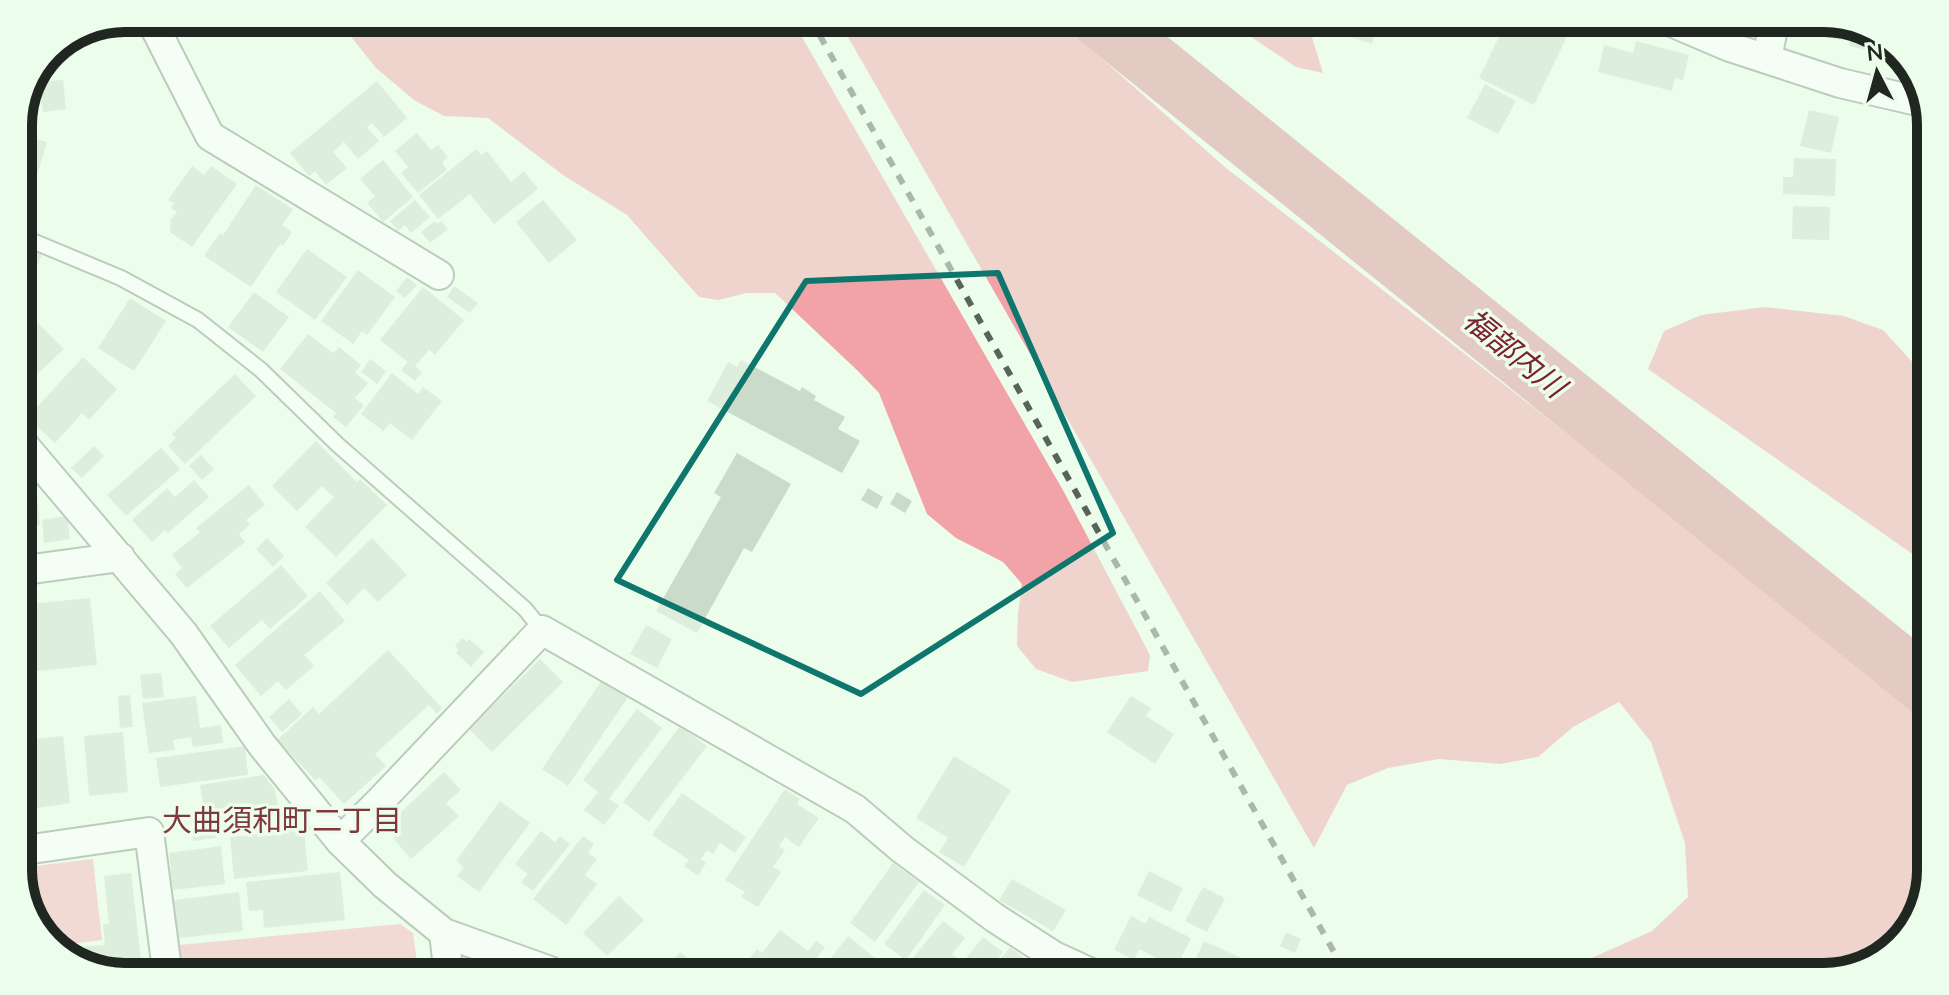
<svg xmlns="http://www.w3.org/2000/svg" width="1949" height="995" font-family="'Nunito Sans','Noto Sans JP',sans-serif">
<rect width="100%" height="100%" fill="#edfdec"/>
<path fill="#f6b0b4" d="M93 859 102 940 55 946 36 930 18 877V868Z
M400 924 413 933 419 977H183L179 945Z"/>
<path fill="#f1a3a8" d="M353 18H791L1064 492 1150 655 1148 671 1072 682 1036 669 1017 646 1018 613 1022 584 1003 562 956 538 927 514 879 393 858 371 775 293H747L718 300 699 297 627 215 563 175 488 118 444 116 414 100 376 68 348 33Z
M837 18H1056L1226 168 1723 555 1931 724V870L1920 918 1883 959 1824 977H1613L1585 961 1652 931 1688 897 1685 843 1651 742 1619 702 1573 727 1538 757 1500 764 1439 759 1388 768 1347 785 1314 848Z
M1223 18H1306L1323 73 1296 67Z
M1765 307 1844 316 1883 330 1926 377 1931 404V567L1648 369 1664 331 1701 315Z"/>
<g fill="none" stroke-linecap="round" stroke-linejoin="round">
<path stroke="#d88c91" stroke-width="58" d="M1098 18 1931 690"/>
</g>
<path fill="#cbdbca" d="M1328 18H1380L1372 44 1325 29Z
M1508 18H1570L1575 20 1534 105 1479 78Z
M1831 20 1845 23 1841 40 1828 37Z
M1854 25 1872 29 1891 46 1889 55 1849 46Z
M1636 41 1689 55 1683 80 1675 78 1672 91 1598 72 1604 45 1633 53Z
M56 46 64 62 38 74 50 49Z
M63 80 66 109 43 112 39 82Z
M377 81 407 118 384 137 372 123 367 127 379 141 358 159 344 142 333 152 347 168 326 185 315 171 309 176 290 153Z
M1485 84 1516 101 1498 134 1467 118Z
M1809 110 1839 117 1831 153 1800 146Z
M417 133 431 150 438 145 448 157 442 163 447 170 418 193 401 173 408 167 395 151Z
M29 137 47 142 22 226 18 225V145L26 148Z
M476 149 481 155 487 151 511 182 524 171 538 189 494 224 470 194 438 219 419 195Z
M1794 158 1836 159 1835 196 1783 194V177H1793Z
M383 160 413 197 383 222 367 203 375 196 360 179Z
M192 166 204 175 211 166 237 184 192 247 170 232 171 219 177 212 171 208 174 203 168 200Z
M256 185 293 209 282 225 292 232 283 246 280 244 251 287 204 256 220 233 223 235Z
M415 200 430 217 411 233 405 225 398 231 390 221Z
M543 200 577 240 549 263 516 222Z
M1793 206 1830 207 1829 240 1792 239Z
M435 221 437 224 441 221 448 229 430 243 421 232Z
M25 247 42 255 35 269 18 261Z
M307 249 347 277 315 320 276 292Z
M358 270 395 297 367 335 362 331 353 344 321 321Z
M407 277 417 285 405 298 396 291Z
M454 286 478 303 470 313 447 297Z
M423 287 464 320 435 355 429 350 415 366 422 372 415 381 401 370 408 362 380 340Z
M254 292 289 317 263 352 228 327Z
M130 298 166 321 134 371 98 348Z
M18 306 31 319 18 332Z
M38 323 64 349 34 377 38 381 26 392 18 384V342Z
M308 334 333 353 339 347 361 365 355 373 368 383 355 398 364 405 346 427 333 417 336 413 280 369Z
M83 357 117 389 89 420 82 413 55 443 27 418Z
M370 359 386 371 377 384 361 372Z
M741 360 800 391 802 387 816 396 814 400 845 417 838 429 860 441 842 473 707 401 728 362 737 367Z
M392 373 418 394 423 387 442 401 412 440 390 423 383 431 361 414Z
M235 374 256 396 185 464 168 446 176 438 172 434Z
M316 441 357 482 360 479 387 505 336 557 305 527 334 497 322 486 297 511 272 486Z
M94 446 104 456 82 478 71 468Z
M161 448 180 469 126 516 107 495Z
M737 453 791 484 752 552 744 548 697 633 656 611 721 497 714 493Z
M201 455 214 469 202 480 189 466Z
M194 480 209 497 168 533 165 530 152 542 132 520 167 488 175 497Z
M249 485 265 505 246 520 250 525 239 534 245 542 187 588 175 574 182 568 172 555 200 532 196 528Z
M36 487 40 525 19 527 18 489Z
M868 488 883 497 877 509 861 500Z
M897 492 912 501 905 513 890 504Z
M67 516 70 539 44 543 42 520Z
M267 538 284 556 273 567 256 549Z
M372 538 407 575 378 602 364 588 347 605 326 583Z
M281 565 308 596 270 629 262 620 229 648 210 626Z
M320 591 345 621 304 655 314 666 286 690 278 681 261 696 235 665Z
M90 598 97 665 18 673V644L24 643 20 605Z
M646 625 672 639 657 668 630 654Z
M462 638 467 642 469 639 484 652 471 667 456 653 459 650 455 646Z
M388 650 442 708 437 714 429 705 375 754 386 766 344 804 319 777 315 780 277 740 313 707 319 714Z
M540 659 563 682 492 752 469 729Z
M161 673 164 697 143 699 140 675Z
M604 677 630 694 568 786 542 769Z
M130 695 133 727 120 728 118 696Z
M196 696 200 728 221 725 223 743 193 747 191 737 173 740 175 750 149 753 142 703Z
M1131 696 1151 708 1146 716 1174 734 1155 764 1107 732Z
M289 699 302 714 282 732 269 717Z
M637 709 662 728 609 799 619 806 604 825 584 810 598 792 583 780Z
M680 726 707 746 649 822 623 802Z
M123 732 128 792 89 796 84 736Z
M63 736 70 803 36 808 35 794 18 796V741Z
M245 746 248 775 160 787 156 758Z
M954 756 1011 790 964 867 939 852 948 838 916 818Z
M444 772 461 790 446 803 459 816 411 859 393 838 398 833 389 823Z
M264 775 275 790 278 805 205 817 200 785Z
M785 789 800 799 797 804 819 818 799 847 785 837 779 846 785 850 773 867 781 872 758 907 741 897 745 892 725 880Z
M682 793 746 837 735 853 720 843 713 854 707 850 701 859 706 863 698 876 684 866 689 860 652 835Z
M500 801 530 823 479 892 457 876 464 867 456 861Z
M214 820 216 838 193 841 191 823Z
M304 830 308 871 234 879 230 837Z
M541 831 555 842 560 836 570 844 533 891 521 882 528 874 515 864Z
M583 836 594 844 588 853 597 859 585 875 597 884 566 925 533 899Z
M221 846 225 884 173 890 169 853Z
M893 863 919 882 875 942 850 923Z
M1149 871 1183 888 1171 912 1137 895Z
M340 872 345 920 264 928 263 910 249 911 246 882Z
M131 873 143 977H125L77 966 68 958 80 956 78 947 105 945 103 924H109L104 876Z
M1012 879 1066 910 1053 931 999 900Z
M1203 887 1225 898 1207 932 1185 921Z
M924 890 945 905 906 960 884 944Z
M239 892 243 931 178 938 174 900Z
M619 896 644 920 607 956 583 933Z
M1131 916 1146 924 1149 917 1191 938 1176 968 1139 949 1134 960 1114 950Z
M943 921 965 938 952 954 961 961 948 977H926L908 964Z
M780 930 808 951 816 941 825 947 802 977H749L753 971 745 964 757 949 762 953Z
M1286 932 1301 939 1295 953 1280 946Z
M848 936 879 961 866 977H816Z
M983 937 1003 952 983 977H951Z
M1204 941 1255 964 1249 977H1187Z
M1010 947 1045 975 1043 977H986Z
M680 952 708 975 706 977H660Z
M1279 957 1315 971 1313 977H1272Z"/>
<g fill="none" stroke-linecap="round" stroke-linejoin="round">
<defs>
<path id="service" d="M18 235 121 278 198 320 261 370 338 445 525 609 542 630"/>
<path id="minor" d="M150 18 210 136 439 275
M1662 18 1730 47 1840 83 1926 103
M1767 59 1775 18
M18 438 183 633 262 745 340 841 385 885 444 933 550 971 560 977
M18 571 120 557
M340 841 381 800 542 630 855 809 902 849 995 918 1054 956 1100 977
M18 851 149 832 168 977
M444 933 449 977"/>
</defs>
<use href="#service" stroke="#819181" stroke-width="18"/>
<use href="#minor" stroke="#819181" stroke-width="32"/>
<use href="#service" stroke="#fff" stroke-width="14"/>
<use href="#minor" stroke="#fff" stroke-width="28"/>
<path stroke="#5a635a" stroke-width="6" stroke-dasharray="10 10" stroke-linecap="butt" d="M810 18 1348 977"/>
</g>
<path d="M0 0H1949V995H0ZM998 273 1113 533 861 694 617 580 806 281Z" fill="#edfdec" fill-opacity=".55" fill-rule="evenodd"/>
<path fill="none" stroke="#0f766e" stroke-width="6" stroke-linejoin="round" d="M998 273 1113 533 861 694 617 580 806 281Z"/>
<g text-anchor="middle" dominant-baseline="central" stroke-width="7" stroke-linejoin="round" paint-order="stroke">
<g font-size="30" font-style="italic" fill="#7b2130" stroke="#edfdec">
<text transform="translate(1514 354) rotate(39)">福部内川</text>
</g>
<g font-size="30" fill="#7f3740" stroke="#edfdec">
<text x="282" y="821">大曲須和町二丁目</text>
</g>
</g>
<path d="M0 0H1949V995H0ZM125 32H1824A93 93 0 0 1 1917 125V870A93 93 0 0 1 1824 963H125A93 93 0 0 1 32 870V125A93 93 0 0 1 125 32Z" fill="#edfdec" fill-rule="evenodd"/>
<path fill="none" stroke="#202620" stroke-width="10" d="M125 32H1824A93 93 0 0 1 1917 125V870A93 93 0 0 1 1824 963H125A93 93 0 0 1 32 870V125A93 93 0 0 1 125 32Z"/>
<g transform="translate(1877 72) rotate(354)" stroke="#edfdec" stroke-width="6" paint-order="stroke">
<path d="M0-6L14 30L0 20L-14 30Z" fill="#202620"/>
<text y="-12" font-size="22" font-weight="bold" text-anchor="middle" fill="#202620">N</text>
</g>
</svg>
